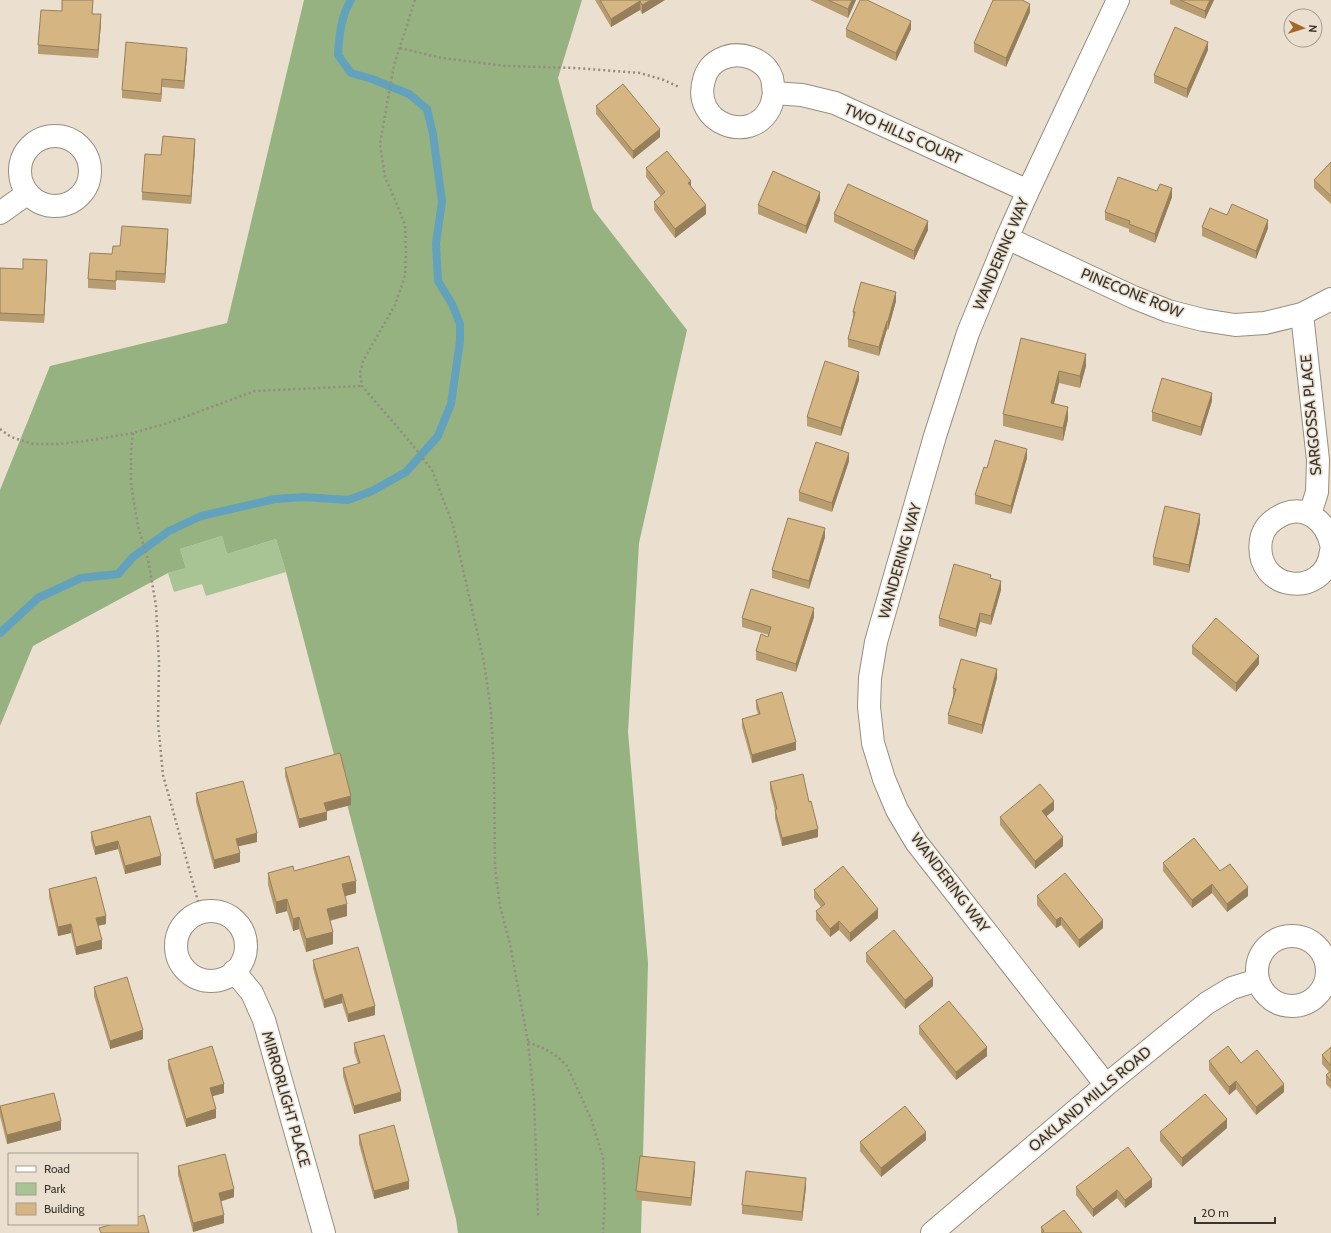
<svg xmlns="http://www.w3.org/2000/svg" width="1331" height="1233" font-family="Cabin,sans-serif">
<rect width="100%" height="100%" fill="#ebe0d0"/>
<path fill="#a8c495" d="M222 536 227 554 276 539 286 572 206 596 202 584 174 592 168 573 186 568 180 549Z"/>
<path fill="#95b280" d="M304 0H582L558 78 593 209 687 330 639 543 628 732 648 963 641 1233H458L456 1219 286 572 276 539 227 554 222 536 180 549 186 568 168 573 33 646 0 726V490L50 366 227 323Z"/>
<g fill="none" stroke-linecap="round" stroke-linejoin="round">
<path stroke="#63a2bd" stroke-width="8" d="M0 633 38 598 81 578 118 574 133 557 169 531 201 516 275 499 304 497 348 500 372 491 406 472 438 436 451 404 460 341V324L452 304 438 281 436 243 442 202 433 134 427 109 409 94 372 79 351 73 338 55C339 37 341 16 351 0"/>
<defs>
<path id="minor" d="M774 93C773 88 773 83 772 78 765 58 739 50 721 59 712 63 706 71 704 80 691 123 751 146 770 108 772 104 773 98 774 93L802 95 835 103 1028 191
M20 171a35 35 0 1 1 70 0a35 35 0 1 1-70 0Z
M0 213 28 193
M1007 238 1133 297 1168 311 1203 320 1235 325 1265 323 1302 314 1331 299
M1302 314 1318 460 1317 492 1310 514
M1331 544C1326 522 1307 505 1284 514 1273 519 1263 527 1261 540 1253 592 1326 600 1331 551
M176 946a35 35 0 1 1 70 0a35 35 0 1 1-70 0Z
M1257 971a35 35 0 1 1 70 0a35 35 0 1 1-70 0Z
M234 971 252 993 264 1020 324 1233
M1106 1085 916 842 897 810 884 779 873 743 869 707 870 678 876 642 935 436 968 333 1007 238 1028 191 1118 0
M932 1233 1106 1085 1207 1003 1232 988 1258 980"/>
</defs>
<use href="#minor" stroke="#988e7f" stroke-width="24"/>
<path stroke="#928b7f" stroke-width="2.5" stroke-dasharray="2 3" stroke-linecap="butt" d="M415 0 394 65 380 144 385 177 396 202 405 225 406 252 405 276 395 305 363 361 360 373 362 386 411 443 432 470 453 525 484 662 491 711 494 771 495 868 500 906 510 944 528 1042 534 1099 538 1216
M400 48 442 58 506 66 576 68 640 73 664 80 679 87
M0 429 11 437 33 444H58L86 441 133 433 168 423 255 391 362 386
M133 433 131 451V485L138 526 149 564 156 606 159 663 158 723 163 775 201 912
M528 1042 545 1049 558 1057 567 1066 591 1119 603 1157 605 1202 603 1233"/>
<use href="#minor" stroke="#fff" stroke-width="22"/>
</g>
<path fill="#b79c70" d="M62 0H93L92 14 101 23 98 58 38 54V45L62 11Z
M595 0H665L642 14 640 10 611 27Z
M810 0H856L848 18Z
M1170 0H1214L1205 19 1170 4Z
M1030 12 1006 67 974 52V43Z
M846 29H911L896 61 846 37Z
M1208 50 1187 98 1154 83V75Z
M187 56 184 89 162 87 161 102 122 98V90Z
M596 106 660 137 633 159 596 114Z
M195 148 191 204 142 200V192L161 155Z
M1331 162V204L1314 188V180Z
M646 168 691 186 706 214 675 238 654 210V202L661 196 646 177Z
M1157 191 1172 197 1155 243 1129 232V229L1105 220V212Z
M820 200 806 234 758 214V205Z
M834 214 928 230 914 260 834 222Z
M1227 215 1268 228 1256 259 1202 236V227Z
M168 238 165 283 116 280V290L88 288V279L120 246Z
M0 268 23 269 47 268 44 323 0 321Z
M896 301 888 330 887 329 879 356 848 347V339L853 318V312Z
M1021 338 1086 366 1080 388 1059 383 1054 403 1068 419 1063 441 1003 426V414Z
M859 380 841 436 807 426V417Z
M1212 401 1201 436 1152 421V412Z
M1027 458 1011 514 975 504V495Z
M849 461 832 512 799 501V492Z
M1200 522 1189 573 1153 565V557Z
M825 537 809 589 772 578V570Z
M991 579 1001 590 991 625 980 622 976 637 939 626V618Z
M814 617 796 672 756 660V651L768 637 769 635 742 627V618Z
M1192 646 1259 664 1236 692 1192 654Z
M997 678 982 734 948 724V715L953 696V688Z
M756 700 796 750 752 763 742 727V719L758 714 756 708Z
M285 768 351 805 326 811 327 820 299 828 285 776Z
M770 782 809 802 818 837 782 846 775 818V810L770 790Z
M196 793 257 842 238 846 240 862 214 869 196 802Z
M1054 810 1046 816 1063 846 1035 869 1000 825V817Z
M150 816 161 865 125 874 118 849 95 855 91 840V832Z
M1163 863 1248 896 1227 912 1212 893 1192 908 1163 871Z
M294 871 356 893 345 896 347 916 330 921 333 944 306 952 299 929 293 931 287 911 276 914 268 885V873Z
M49 889 106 924 98 926 102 949 76 955 71 933 58 936 49 897Z
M814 890 878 918 850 942 839 930 830 937 816 920V911L821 907 814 898Z
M1037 896 1103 928 1079 948 1061 925 1056 928 1037 905Z
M866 953 933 986 905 1009 866 962Z
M313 960 375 1015 348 1022 342 1003 324 1008 313 968Z
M94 987 143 1039 110 1049 94 996Z
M919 1026 987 1056 956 1080 919 1034Z
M354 1043 401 1101 354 1114 343 1076V1068L358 1064 354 1052Z
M1331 1047V1089L1326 1084V1075L1329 1072 1322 1064V1055Z
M168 1060 224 1093 212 1096 216 1118 186 1127 168 1068Z
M1209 1061 1241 1063 1284 1092 1256 1115 1236 1089 1229 1095 1209 1070Z
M0 1106 61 1130 7 1144 0 1116Z
M1227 1128 1182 1167 1160 1141V1132Z
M359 1135 409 1189 374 1199 359 1144Z
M926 1140 881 1177 860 1151V1142Z
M178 1166 234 1197 221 1201 224 1223 193 1232 178 1175Z
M695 1170 691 1206 636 1200V1191Z
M806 1187 802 1221 742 1214V1205Z
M1076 1187H1152L1125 1208 1117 1198 1093 1217 1076 1195Z
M1041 1227 1082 1233H1041Z"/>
<path fill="#957f5b" d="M651 0H665L642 14V5Z
M852 0H856L848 18V9Z
M1210 0H1214L1205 19V11Z
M640 1V10L611 27V19Z
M1030 4V12L1006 67V58Z
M101 14V23L98 58V50Z
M911 21V29L896 61V53Z
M1208 42V50L1187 98V89Z
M187 48V56L184 89V81Z
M162 79V87L161 102V94Z
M660 129V137L633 159V151Z
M195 139V148L191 204V196Z
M691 181V189L688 183Z
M1172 188V197L1155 243V234Z
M820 192V200L806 234V226Z
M706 205V214L675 238V229Z
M1268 220V228L1256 259V251Z
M928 221V230L914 260V251Z
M168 229V238L165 283V274Z
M47 260V268L44 323V315Z
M896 292V301L888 330V321Z
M887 321V329L879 356V347Z
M1086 354V366L1080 388V376Z
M1059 371V383L1051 415V403Z
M859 372V380L841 436V428Z
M1212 393V401L1201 436V427Z
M1068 407V419L1063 441V428Z
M1027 449V458L1011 514V506Z
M849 453V461L832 512V503Z
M1200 514V522L1189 573V565Z
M825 528V537L809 589V581Z
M1001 581V590L991 625V616Z
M814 608V617L796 672V664Z
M980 613V622L976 637V629Z
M1259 656V664L1236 692V683Z
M997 669V678L982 734V725Z
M796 742V750L752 763V755Z
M351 796V805L324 812V803Z
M1054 801V810L1042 820V811Z
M327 812V820L299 828V819Z
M818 829V837L782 846V838Z
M257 833V842L236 847V839Z
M1063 837V846L1035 869V861Z
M118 841V849L95 855V847Z
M240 853V862L214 869V860Z
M161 856V865L125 874V866Z
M356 881V893L342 897V884Z
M1212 884V893L1192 908V900Z
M1248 887V896L1227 912V904Z
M287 899V911L276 914V902Z
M347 904V916L327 921V909Z
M878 909V918L850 942V933Z
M106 916V924L96 926V918Z
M299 917V929L293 931V919Z
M1061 917V925L1056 928V920Z
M1103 920V928L1079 948V940Z
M839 921V930L830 937V929Z
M71 924V933L58 936V927Z
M333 932V944L306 952V939Z
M102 940V949L76 955V947Z
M933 978V986L905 1009V1000Z
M342 994V1003L324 1008V1000Z
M375 1006V1015L348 1022V1014Z
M143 1030V1039L110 1049V1041Z
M987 1047V1056L956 1080V1072Z
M1236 1081V1089L1229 1095V1087Z
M224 1084V1093L210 1097V1088Z
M1284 1084V1092L1256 1115V1107Z
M401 1092V1101L354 1114V1106Z
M216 1109V1118L186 1127V1119Z
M1227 1119V1128L1182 1167V1158Z
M61 1121V1130L7 1144V1135Z
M926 1132V1140L881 1177V1168Z
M695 1162V1170L691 1206V1198Z
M806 1178V1187L802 1221V1212Z
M1152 1179V1187L1125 1208V1200Z
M409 1181V1189L374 1199V1191Z
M234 1189V1197L219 1202V1193Z
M1117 1190V1198L1093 1217V1209Z
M224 1215V1223L193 1232V1223Z"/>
<path fill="#d5b582" stroke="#957f5b" d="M62 0H93L92 14H101L98 50 38 45 41 10 62 11Z
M600 0H651L642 5 640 1 611 19Z
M828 0H852L848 9Z
M860 0H867L911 21 896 53 846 29Z
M993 0H1022L1030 4 1006 58 974 43Z
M1180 0H1210L1205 11Z
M1175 27 1208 42 1187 89 1154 75Z
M126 42 187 48 184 81 162 79 161 94 122 90Z
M623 84 660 129 633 151 596 106Z
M163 136 195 139 191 196 142 192 145 154 161 155Z
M667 151 691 181 688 183 706 205 675 229 654 202 665 192 646 168Z
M1331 162V196L1314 180Z
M773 171 820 192 806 226 758 205Z
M1118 177 1157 191 1160 184 1172 188 1155 234 1129 224 1130 221 1105 212Z
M848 184 928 221 914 251 834 214Z
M1232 204 1268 220 1256 251 1202 227 1210 208 1227 215Z
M122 226 168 229 165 274 116 271V281L88 279 90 253 112 254 113 246H120Z
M23 259 47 260 44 315 0 313V268L23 269Z
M861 282 896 292 888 321H887L879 347 848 339 855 312H853Z
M1021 338 1086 354 1080 376 1059 371 1051 403 1068 407 1063 428 1003 414Z
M825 361 859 372 841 428 807 417Z
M1162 378 1212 393 1201 427 1152 412Z
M995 440 1027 449 1011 506 975 495 984 467 987 468Z
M816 442 849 453 832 503 799 492Z
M1165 506 1200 514 1189 565 1153 557Z
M788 518 825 528 809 581 772 570Z
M954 564 991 575 990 578 1001 581 991 616 980 613 976 629 939 618Z
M751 589 814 608 796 664 756 651 761 634 768 637 771 627 742 618Z
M1216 618 1259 656 1236 683 1192 646Z
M961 659 997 669 982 725 948 715 956 689 953 688Z
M782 692 796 742 752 755 742 719 760 714 756 700Z
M340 753 351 796 324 803 327 812 299 819 285 768Z
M803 774 809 802 811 801 818 829 782 838 775 810 777 809 770 782Z
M243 781 257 833 236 839 240 853 214 860 196 793Z
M1040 784 1054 801 1042 811 1063 837 1035 861 1000 817Z
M150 816 161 856 125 866 118 841 95 847 91 832Z
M1194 838 1220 871 1230 864 1248 887 1227 904 1212 884 1192 900 1163 863Z
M349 856 356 881 342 884 347 904 327 909 333 932 306 939 299 917 293 919 287 899 276 902 268 873 293 866 294 871Z
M843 866 878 909 850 933 839 921 830 929 816 911 825 904 814 890Z
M1065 873 1103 920 1079 940 1061 917 1056 920 1037 896Z
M96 877 106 916 96 918 102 940 76 947 71 924 58 927 49 889Z
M894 930 933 978 905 1000 866 953Z
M358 947 375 1006 348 1014 342 994 324 1000 313 960Z
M127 977 143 1030 110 1041 94 987Z
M949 1001 987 1047 956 1072 919 1026Z
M384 1035 401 1092 354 1106 343 1068 360 1063 354 1043Z
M212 1046 224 1084 210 1088 216 1109 186 1119 168 1060Z
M1228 1046 1241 1063 1257 1050 1284 1084 1256 1107 1236 1081 1229 1087 1209 1061Z
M1331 1047V1066L1322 1055Z
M1331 1071V1081L1326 1075Z
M54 1093 61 1121 7 1135 0 1106Z
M1205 1094 1227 1119 1182 1158 1160 1132Z
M905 1106 926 1132 881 1168 860 1142Z
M394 1125 409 1181 374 1191 359 1135Z
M1128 1147 1152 1179 1125 1200 1117 1190 1093 1209 1076 1187Z
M225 1154 234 1189 219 1193 224 1215 193 1223 178 1166Z
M640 1156 695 1162 691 1198 636 1191Z
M746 1171 806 1178 802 1212 742 1205Z
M1064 1210 1082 1233H1042L1044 1231 1041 1227Z
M144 1215 149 1233H101L99 1228 113 1224H137V1217Z"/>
<g text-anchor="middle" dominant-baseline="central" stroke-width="3" stroke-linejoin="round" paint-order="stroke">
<g font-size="15" fill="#3a362f" stroke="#ebe0d0">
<text transform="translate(903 134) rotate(24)">TWO HILLS COURT</text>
<text transform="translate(1001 254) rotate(-67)">WANDERING WAY</text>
<text transform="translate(1132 293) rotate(22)">PINECONE ROW</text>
<text transform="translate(1311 415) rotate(-95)">SARGOSSA PLACE</text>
<text transform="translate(900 561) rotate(-74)">WANDERING WAY</text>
<text transform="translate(950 883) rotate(53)">WANDERING WAY</text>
<text transform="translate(286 1099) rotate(74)">MIRRORLIGHT PLACE</text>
<text transform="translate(1090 1099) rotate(-40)">OAKLAND MILLS ROAD</text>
</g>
</g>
<rect x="8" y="1153" width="130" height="72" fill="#ebe0d0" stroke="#a49c90"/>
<rect x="16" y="1166" width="20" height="6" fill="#ffffff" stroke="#a49c90"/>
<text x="44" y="1173" font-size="12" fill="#3a362f">Road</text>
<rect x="16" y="1183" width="20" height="12" fill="#a8c495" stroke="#a49c90"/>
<text x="44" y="1193" font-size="12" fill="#3a362f">Park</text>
<rect x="16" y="1203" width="20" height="12" fill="#d5b582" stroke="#a49c90"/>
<text x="44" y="1213" font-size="12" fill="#3a362f">Building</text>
<g transform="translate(1303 28) rotate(94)"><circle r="19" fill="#ebe0d0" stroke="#a49c90"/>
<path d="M0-3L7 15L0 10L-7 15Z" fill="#a3672a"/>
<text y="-6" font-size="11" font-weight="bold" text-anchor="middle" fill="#3a362f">N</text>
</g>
<path d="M1195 1217v6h80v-6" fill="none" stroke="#3a362f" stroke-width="2"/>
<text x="1201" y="1217" font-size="12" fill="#3a362f" stroke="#ebe0d0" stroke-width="3" paint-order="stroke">20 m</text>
</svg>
